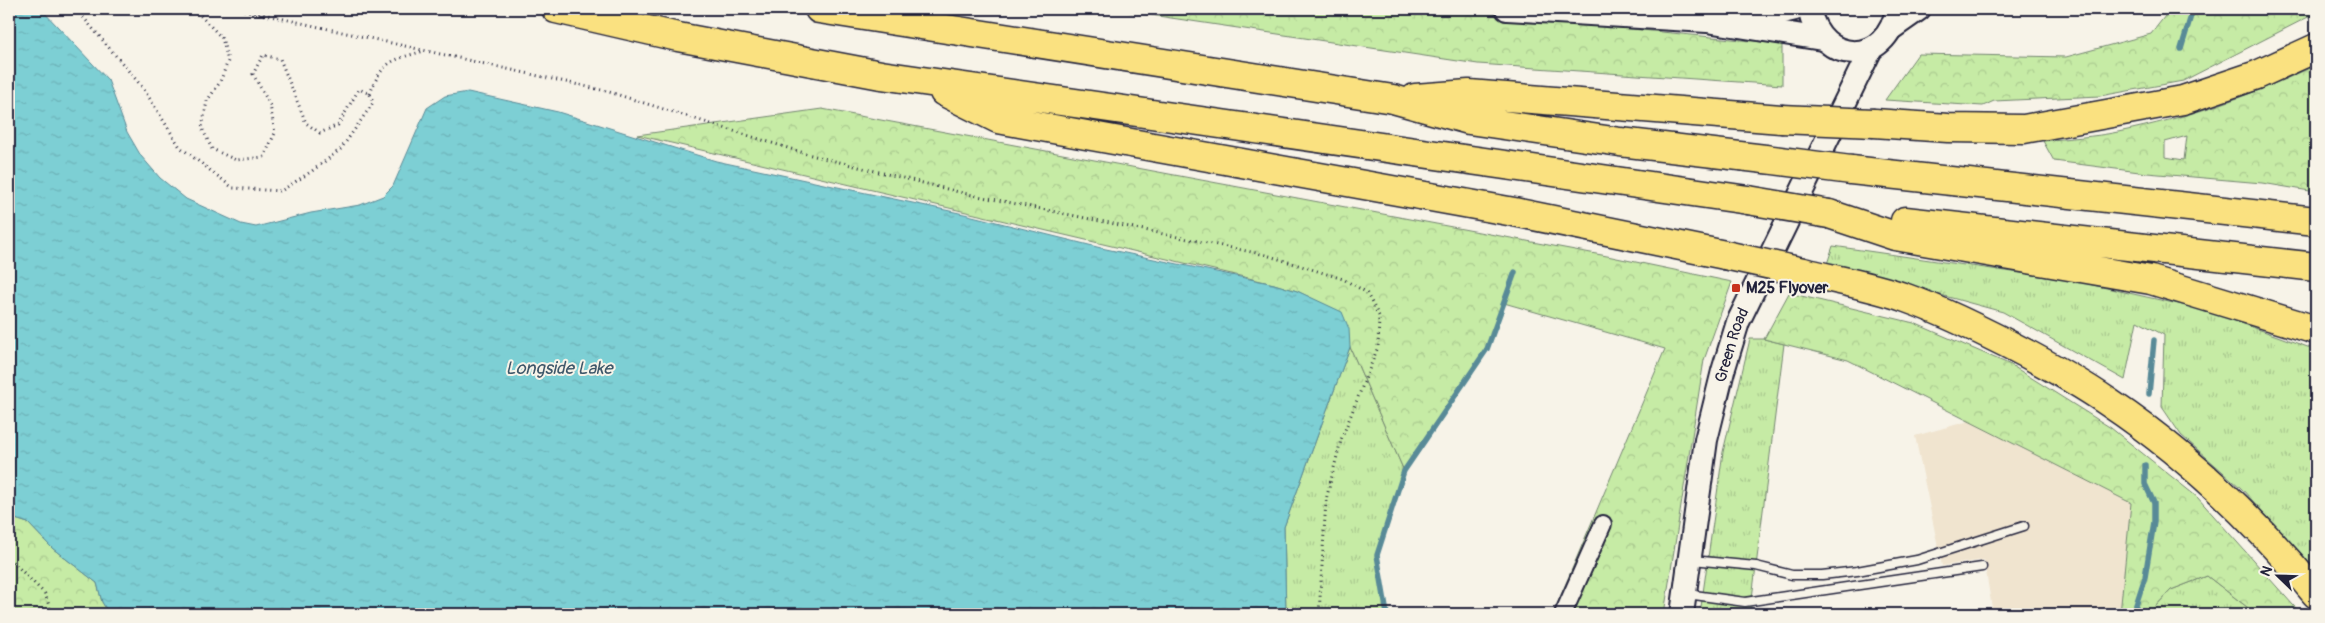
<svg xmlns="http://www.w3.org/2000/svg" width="2325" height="623" font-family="Pangolin,sans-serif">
<defs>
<pattern id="grass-tufts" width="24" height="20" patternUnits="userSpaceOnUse" patternTransform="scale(1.25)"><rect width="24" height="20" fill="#c6eba5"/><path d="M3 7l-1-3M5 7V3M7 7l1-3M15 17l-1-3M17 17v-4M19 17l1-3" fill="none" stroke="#aac98f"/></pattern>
<pattern id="forest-crowns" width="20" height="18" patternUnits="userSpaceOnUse" patternTransform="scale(1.25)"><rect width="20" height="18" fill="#c6eba5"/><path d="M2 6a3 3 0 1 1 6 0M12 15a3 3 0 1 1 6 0" fill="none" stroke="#aac98f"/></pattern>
<pattern id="water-ripples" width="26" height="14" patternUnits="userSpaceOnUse" patternTransform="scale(1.25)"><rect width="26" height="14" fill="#7dcfd4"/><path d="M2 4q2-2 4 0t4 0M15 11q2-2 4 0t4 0" fill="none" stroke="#6cb1b7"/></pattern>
</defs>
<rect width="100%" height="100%" fill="#f7f3e8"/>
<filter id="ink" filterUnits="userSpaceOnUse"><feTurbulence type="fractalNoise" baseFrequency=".02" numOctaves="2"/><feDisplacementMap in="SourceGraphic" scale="10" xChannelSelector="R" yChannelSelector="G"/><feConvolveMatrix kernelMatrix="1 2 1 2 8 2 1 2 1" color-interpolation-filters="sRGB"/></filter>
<g filter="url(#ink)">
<path fill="#f0e4cf" d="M1969 421 2131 503 2120 614H1993L1984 560 1942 566 1915 436Z"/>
<path fill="url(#grass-tufts)" stroke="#748670" d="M1833 246 2075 281 2205 310 2316 350V570L2241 488 2181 435 2162 407 2164 335 2137 321 2125 380 2003 312 1827 264Z
M1750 339H1764L1784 344 1750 614H1700L1723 452Z
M1350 347 1404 471 1377 555 1387 614H1286L1284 527Z
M2207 576 2256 614H2148L2171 590Z"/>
<path fill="url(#forest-crowns)" stroke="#748670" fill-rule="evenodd" d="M1111 9H1548L1551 21 1782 44V85L1478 64Z
M2164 9H2316V13L2183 81 2100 96 1994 101 1983 106 1885 100 1918 54 2066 57 2151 34 2165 16Z
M2316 65V192L2262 183 2147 173 2054 161 2043 141C2068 138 2094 137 2118 132 2187 118 2253 95 2316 65ZM2187 136 2184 160 2165 157V142Z
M822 109 1607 256 1732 282 1704 360 1664 614H1553L1665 349 1504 303 1487 349 1404 471 1350 347 1342 313 1297 291 1274 284 637 135Z
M1789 293 1914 323 2011 365 2111 428 2197 497 2301 614H2256L2207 576 2171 590 2148 614H2120L2131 503 1848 360 1764 339Z
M9 517 28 523 52 548 97 583 102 602 109 614H9Z"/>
<path fill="url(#water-ripples)" stroke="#598a97" d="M9 9H41L108 80 127 132 141 156 160 178 186 199 241 224 256 227 311 213 360 205 383 196 393 186 427 108 445 96 468 92 558 112 716 161 964 214 1101 248 1274 284 1297 291 1342 312 1349 329 1350 347 1284 527 1286 614H109L102 602 97 583 52 548 28 523 9 517Z"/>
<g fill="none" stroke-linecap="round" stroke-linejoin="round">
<path stroke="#598a97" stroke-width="5.5" d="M2181 49 2193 9
M2149 394 2154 340
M1387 614 1377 555 1404 471 1487 349 1515 272
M2133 614 2145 577 2154 522V503L2145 484V465"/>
<defs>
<path id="lane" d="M1692 560 1756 566 1792 575H1822L1857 571 1917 560 2024 526
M1687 594 1745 602 1982 567"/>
<path id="street" d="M1563 614 1603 524"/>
<g id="secondary">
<path d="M1507 9 1707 21 1822 39"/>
<path d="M1809 9C1821 66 1887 67 1897 9"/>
<path d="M1743 20 1755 19 1795 9"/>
<path d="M1892 28 1919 9"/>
<path id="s1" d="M1682 614 1706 440 1723 371 1738 322 1871 49"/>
</g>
<path id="highway" d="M556 9 678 37 881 75 1748 200
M819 9 1393 99 1469 120 1620 142 1765 159
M944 92 998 119 1514 212 1725 255
M1415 98 1469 94 1781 119
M1874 123 1948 128 2024 129 2183 100 2257 75 2316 48
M1851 170 2316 221
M1829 214 1895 236 2151 280 2316 330
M1905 221 2316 267
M1803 272C1837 280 1873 286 1906 298 1940 310 1974 327 2006 343 2041 361 2076 380 2108 402 2186 454 2257 522 2316 594"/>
</defs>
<use href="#lane" stroke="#22223b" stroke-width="11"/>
<use href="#street" stroke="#22223b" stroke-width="20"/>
<use href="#secondary" stroke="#22223b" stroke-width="26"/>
<use href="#highway" stroke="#22223b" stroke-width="31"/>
<path stroke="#22223b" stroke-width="3" stroke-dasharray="1 4" stroke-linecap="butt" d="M79 9 78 11 143 88 180 147 233 188 281 191 312 171 341 149 373 103 370 94 359 89 338 125 320 133 306 123 280 59 263 55 253 74 270 105 275 133 264 157 236 160 212 149 202 128 207 101 220 82 228 61 222 38 194 9
M239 9 606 91 807 154 963 193 1266 255 1343 279 1366 292 1379 316 1378 347 1341 440 1326 500 1319 614
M370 94C382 60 393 60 424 51
M9 558 45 594 52 614"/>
<use href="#lane" stroke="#f7f3e8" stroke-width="8"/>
<use href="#street" stroke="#f7f3e8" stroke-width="16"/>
<use href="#secondary" stroke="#f7f3e8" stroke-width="22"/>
<use href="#highway" stroke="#fae180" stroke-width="28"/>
<defs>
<path id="highway-bridge" d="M1781 119 1874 123
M1765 159 1851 170
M1748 200 1829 214
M1725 255 1803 272"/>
</defs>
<use href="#highway-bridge" stroke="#22223b" stroke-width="31" stroke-linecap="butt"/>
<use href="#highway-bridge" stroke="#fae180" stroke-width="28"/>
</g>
</g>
<rect fill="#c8321e" stroke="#f7f3e8" stroke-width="2" x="1731" y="283" width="10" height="10" rx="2.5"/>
<g text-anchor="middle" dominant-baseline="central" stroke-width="4" stroke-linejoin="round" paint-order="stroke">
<g font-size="16" font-weight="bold" fill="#22223b" stroke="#f7f3e8" text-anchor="start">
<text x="1746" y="288">M25 Flyover</text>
</g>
<g font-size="16" fill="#22223b" stroke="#f7f3e8">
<text stroke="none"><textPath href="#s1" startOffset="274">Green Road</textPath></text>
</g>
<g font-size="18" font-style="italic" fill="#3d5669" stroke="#f7f3e8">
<text x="559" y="368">Longside Lake</text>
</g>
</g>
<rect width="2325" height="623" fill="none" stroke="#f7f3e8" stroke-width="30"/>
<rect x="15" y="15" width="2295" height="593" fill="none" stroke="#22223b" stroke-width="2" filter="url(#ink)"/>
<g transform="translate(2278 576) rotate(293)" stroke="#f7f3e8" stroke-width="4" paint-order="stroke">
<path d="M0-4L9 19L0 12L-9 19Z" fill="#22223b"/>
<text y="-8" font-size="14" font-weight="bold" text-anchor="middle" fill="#22223b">N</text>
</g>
</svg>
